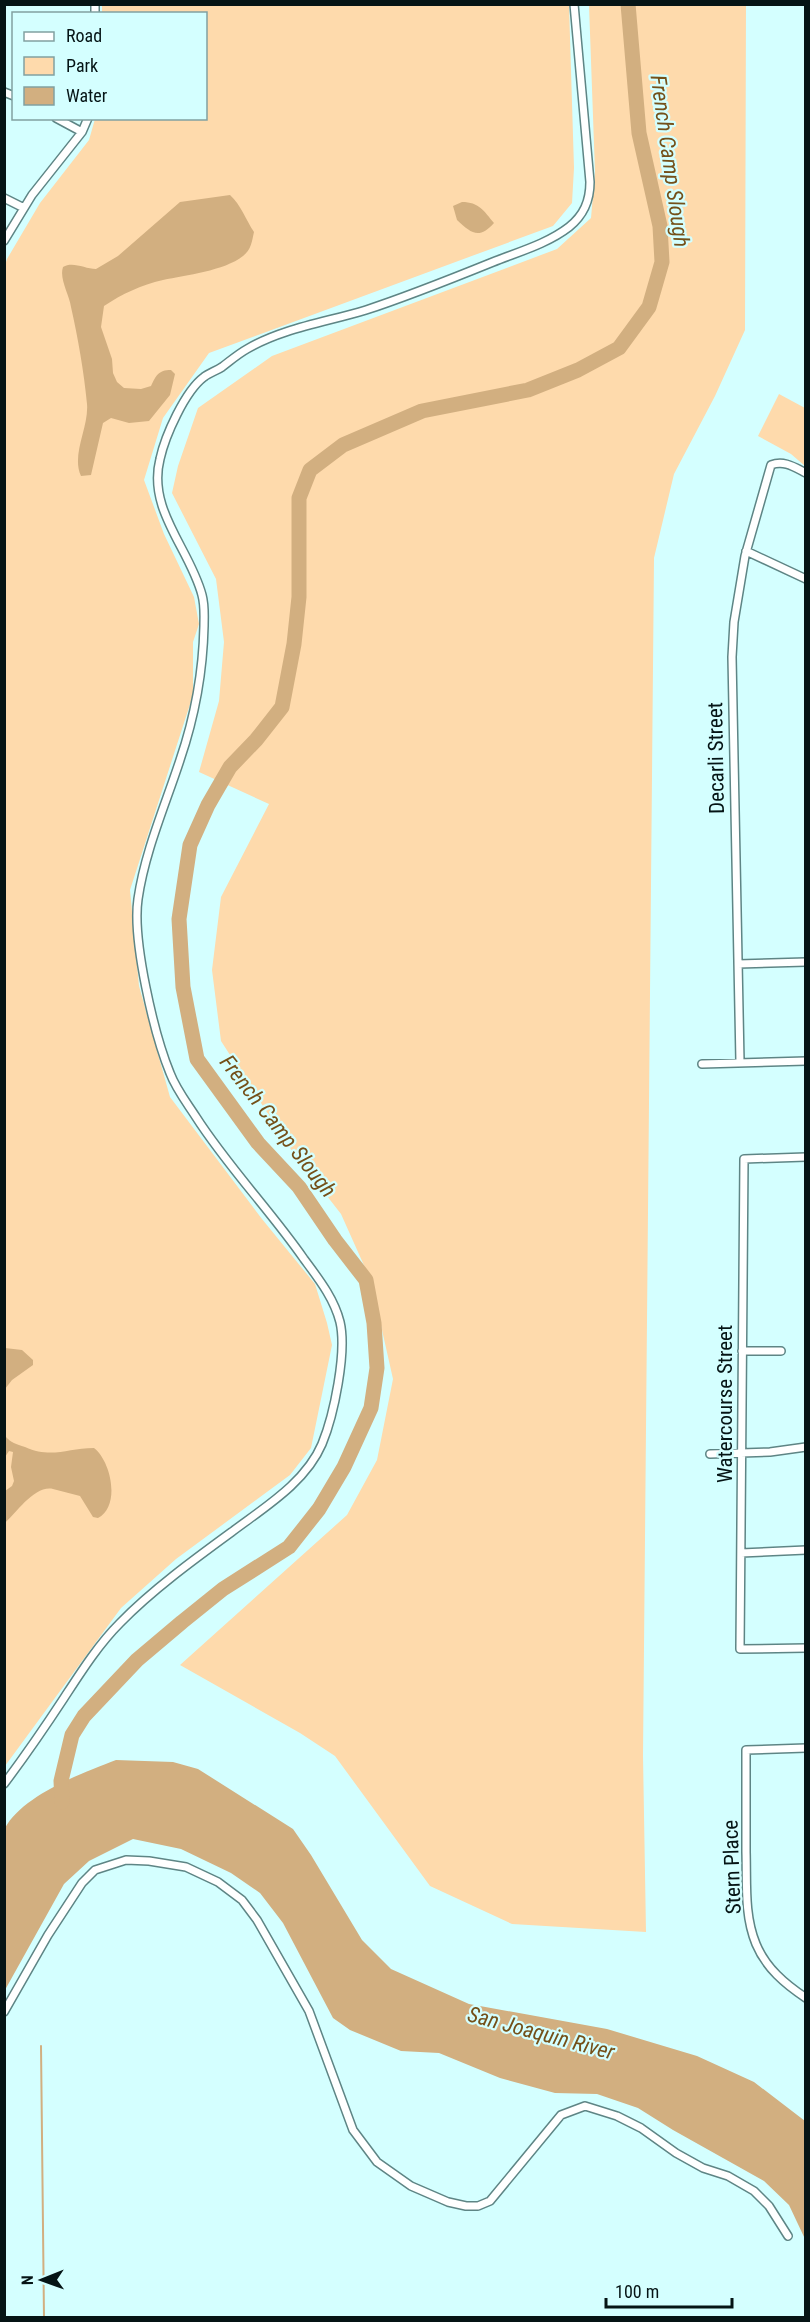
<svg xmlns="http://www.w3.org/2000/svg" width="810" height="2322" font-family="'Roboto Condensed',sans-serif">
<rect width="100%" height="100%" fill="#d4ffff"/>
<path fill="#fedaac" d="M102 5H569L574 168 572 203 553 226 209 353 163 418 144 480 164 534 194 597 199 624 193 642V695L130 890 139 986 170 1097 262 1219 315 1284 327 1323 332 1345 311 1448 290 1475 176 1559 121 1608 5 1766 4 268 7 259 40 203 89 140 95 119 206 118V14L102 13Z
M589 5H746L745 330 715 396 674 474 654 558 643 1756 646 1932 512 1924 430 1886 335 1756 300 1733 180 1665 347 1515 377 1460 393 1379 371 1281 341 1214 292 1151 221 1041 212 970 221 897 269 804 199 772 219 701 224 642 216 579 172 493 178 466 198 408 272 356 557 249 591 218 595 172Z
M779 394 805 408V466L791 454 758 436Z"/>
<path fill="#d2af80" d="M230 195C241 205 246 220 254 232 252 241 251 250 243 256 224 271 186 275 163 280 141 285 122 294 104 306L101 327 112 359 113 373 117 382 124 388 141 389 151 386C156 376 158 370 171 370L175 374 170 395 149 421 129 423 111 418 103 423 91 475 81 476C71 455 89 427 87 404 84 372 78 338 71 307 69 294 59 279 63 267 73 261 85 269 96 269L118 256 180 202Z
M462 202C479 202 484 211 494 223 479 240 471 233 457 220L453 206Z
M5 1348 22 1350 33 1360V1365L12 1380 5 1389Z
M5 1436C11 1443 16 1444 25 1447 52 1459 67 1448 94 1448 111 1461 121 1506 98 1518L93 1517 80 1496C71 1494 62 1491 53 1489 35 1485 17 1512 5 1523V1491L12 1486 14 1481 11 1467 13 1452 9 1451 5 1457Z
M116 1760 173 1762 198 1769 293 1829 311 1855 362 1940 391 1969 469 2004 607 2029 697 2056 754 2082 805 2121V2239L789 2205 764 2181 673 2130 638 2108 597 2094 555 2093 500 2078 439 2053 401 2051 350 2030 333 2018 283 1923 260 1893 231 1873 181 1849 133 1839 89 1861 64 1884 5 1990V1828C23 1795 82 1773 116 1760Z"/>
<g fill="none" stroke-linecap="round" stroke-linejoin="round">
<path stroke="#d2af80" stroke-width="2" d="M41 2046 44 2318"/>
<path stroke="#d2af80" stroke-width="15" d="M62 1802 61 1781 72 1735 84 1716 137 1660 182 1622 223 1589 289 1547 319 1509 344 1467 371 1408 377 1368 374 1323 366 1280 335 1240 299 1187 258 1143 197 1059 183 987 179 919 190 845 208 805 230 767 256 740 282 707 294 644 299 597V498L310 470 343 445 422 411 528 390 578 370 619 348 649 307 662 262 660 226 639 133 628 4"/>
<defs>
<path id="street" d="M95 4V14
M4 92 14 96
M56 118 82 132
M4 198 24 208
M4 241 32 195 82 132 88 118
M746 551 806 579
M738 964 806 962
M740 1062 732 657 734 622 745 556 771 465C784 460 794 467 806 473
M702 1064 806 1061
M806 1157 744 1159 740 1649 806 1648
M742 1351H781
M710 1454 770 1452 806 1447
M741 1553 806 1550
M806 1748 746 1750C746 1784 746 1818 746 1852 747 1883 744 1915 756 1944 766 1968 785 1984 806 1998
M4 1784C25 1756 45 1727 64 1698 81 1672 98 1645 120 1623 152 1590 196 1558 233 1531 265 1507 306 1482 322 1444 334 1415 347 1352 340 1322 334 1298 318 1278 304 1259 270 1210 228 1167 196 1117 187 1103 176 1089 170 1073 154 1034 132 940 138 899 145 851 165 806 180 760 195 716 203 672 204 626 204 616 205 606 202 595 190 549 147 510 160 459 165 436 185 391 204 377 209 373 216 371 222 367 230 361 238 354 247 349 283 328 327 322 366 310 409 296 451 279 493 262 518 252 547 244 569 227 584 215 590 201 590 182L574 4
M4 2012 48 1935 82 1883 95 1870 126 1860 149 1861 186 1867 218 1882 242 1900 257 1920 309 2011 353 2130 377 2162 411 2186 448 2202 466 2206H478L490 2201 561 2115 585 2106 617 2116 641 2128 676 2153 703 2168 728 2176 754 2191 769 2206 788 2236"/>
</defs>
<use href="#street" stroke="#5e8585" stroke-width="10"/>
<use href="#street" stroke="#fff" stroke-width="7"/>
</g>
<g text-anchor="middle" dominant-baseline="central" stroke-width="4.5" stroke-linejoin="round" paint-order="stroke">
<g font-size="21" fill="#051415" stroke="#d4ffff">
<text transform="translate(716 758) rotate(-91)">Decarli Street</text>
<text transform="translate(725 1404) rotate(-90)">Watercourse Street</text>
<text transform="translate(732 1867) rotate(-92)">Stern Place</text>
</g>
<g font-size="22" font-style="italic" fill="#745019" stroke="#d4ffff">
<text transform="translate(670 161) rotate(82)">French Camp Slough</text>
<text transform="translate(278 1126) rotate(52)">French Camp Slough</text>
<text transform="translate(541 2033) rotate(15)">San Joaquin River</text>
</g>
</g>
<rect width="810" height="2322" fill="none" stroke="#051415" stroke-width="12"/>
<rect x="12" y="12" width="195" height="108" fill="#d4ffff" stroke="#81a1a1" stroke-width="1.5"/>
<rect x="24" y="32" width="30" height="9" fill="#ffffff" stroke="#81a1a1" stroke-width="1.5"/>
<text x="66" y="42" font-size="18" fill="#051415">Road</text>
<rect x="24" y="57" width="30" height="18" fill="#fedaac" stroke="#81a1a1" stroke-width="1.5"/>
<text x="66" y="72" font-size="18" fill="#051415">Park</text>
<rect x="24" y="87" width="30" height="18" fill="#d2af80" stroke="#81a1a1" stroke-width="1.5"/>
<text x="66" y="102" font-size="18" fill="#051415">Water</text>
<g transform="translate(42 2280) rotate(269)" stroke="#d4ffff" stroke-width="4.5" paint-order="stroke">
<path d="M0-4.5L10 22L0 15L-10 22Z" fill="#051415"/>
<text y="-9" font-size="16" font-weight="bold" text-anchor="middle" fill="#051415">N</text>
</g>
<path d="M606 2298v9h126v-9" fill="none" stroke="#051415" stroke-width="3"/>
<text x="615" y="2298" font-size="18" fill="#051415" stroke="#d4ffff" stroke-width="4.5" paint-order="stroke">100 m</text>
</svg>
